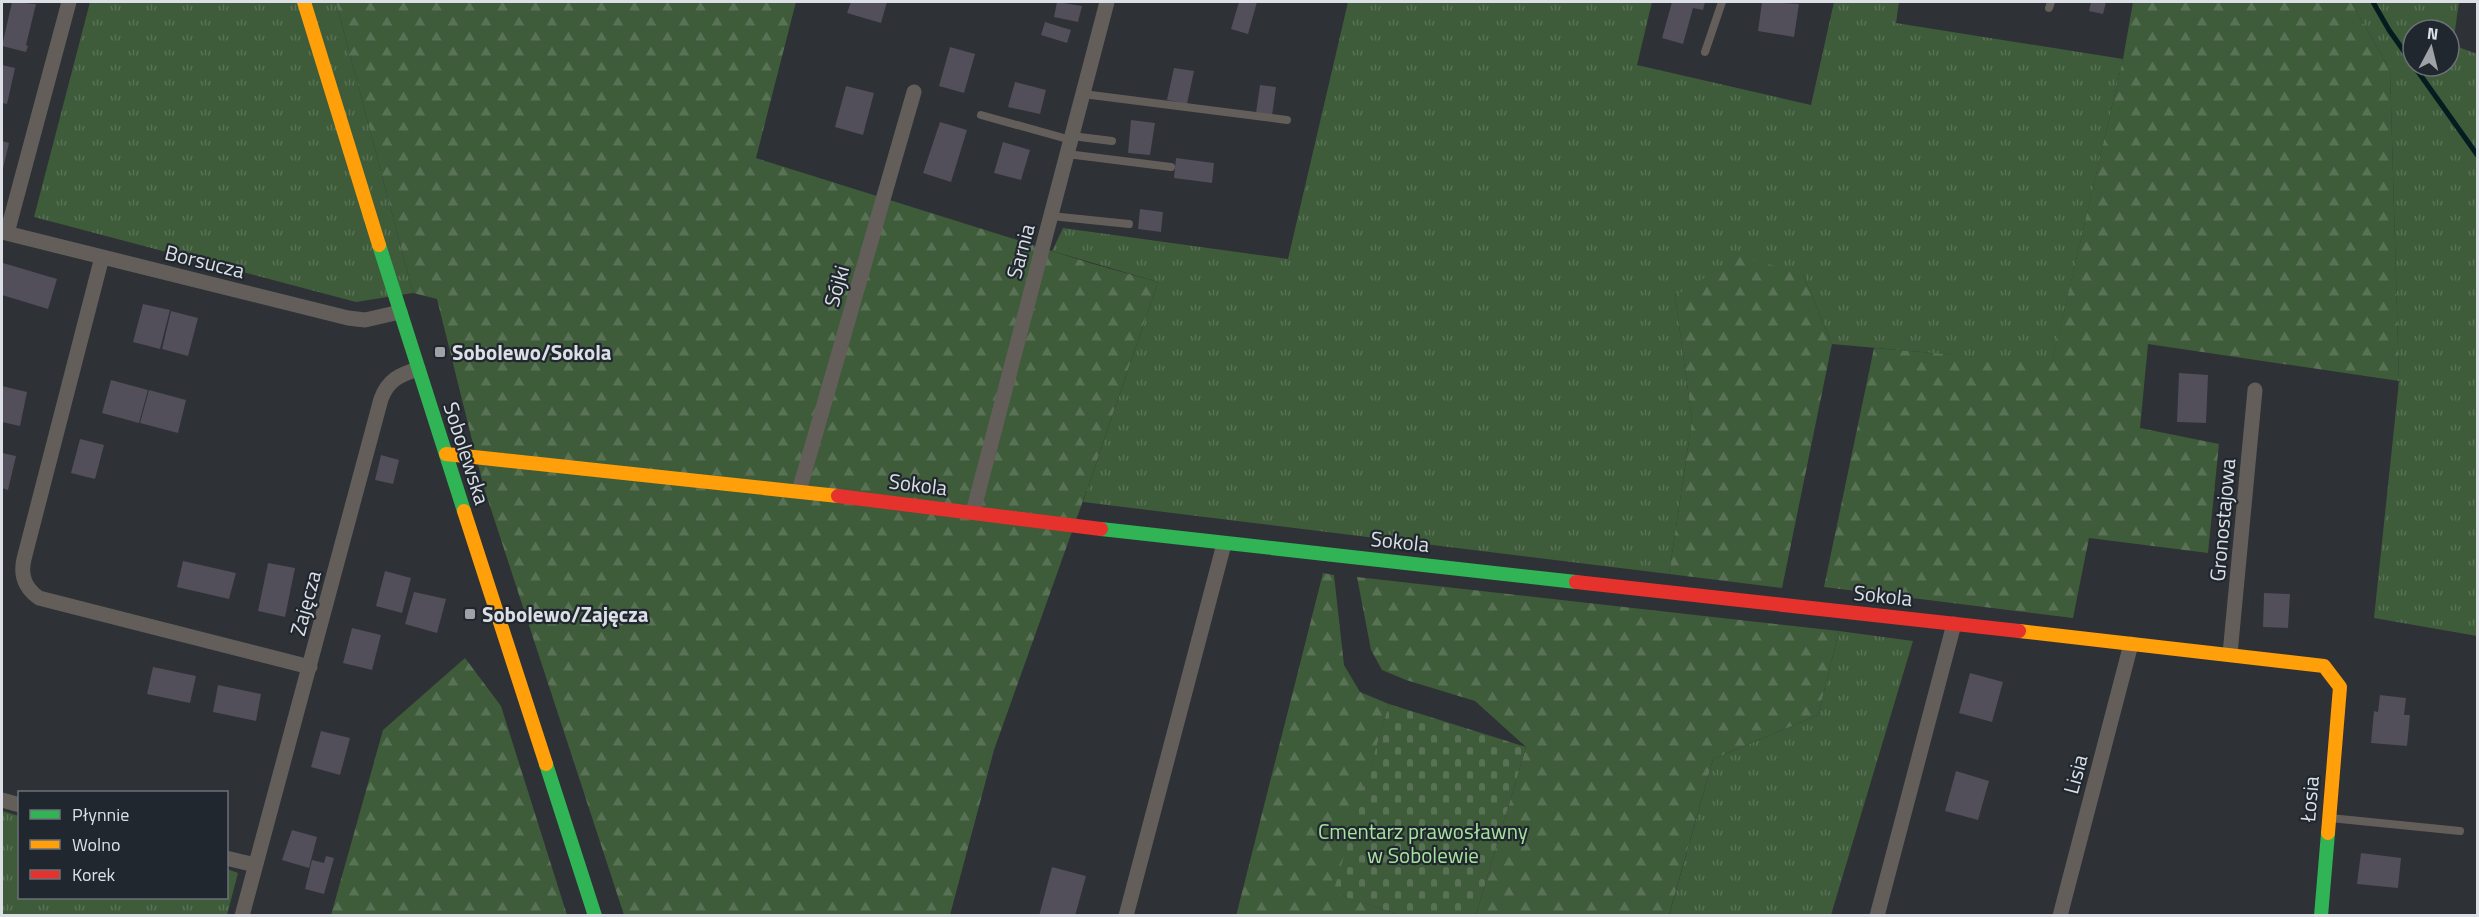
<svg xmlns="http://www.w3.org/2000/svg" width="2479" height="917" font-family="'Titillium Web',sans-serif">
<defs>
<pattern id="grass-tufts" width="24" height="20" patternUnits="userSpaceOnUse" patternTransform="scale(1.5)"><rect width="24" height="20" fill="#3e5b3a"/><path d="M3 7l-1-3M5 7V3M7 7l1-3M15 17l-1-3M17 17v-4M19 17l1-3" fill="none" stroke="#597256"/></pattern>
<pattern id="forest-firs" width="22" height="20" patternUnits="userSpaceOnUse" patternTransform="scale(1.5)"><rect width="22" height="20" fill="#3e5b3a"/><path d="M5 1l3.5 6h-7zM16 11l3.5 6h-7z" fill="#597256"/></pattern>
<pattern id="cemetery-stones" width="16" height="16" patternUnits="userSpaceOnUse" patternTransform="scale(1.5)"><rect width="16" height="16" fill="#3e5b3a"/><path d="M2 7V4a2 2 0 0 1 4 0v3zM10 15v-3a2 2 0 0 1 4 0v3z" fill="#597256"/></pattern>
</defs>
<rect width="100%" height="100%" fill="#2e3136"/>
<path fill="url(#grass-tufts)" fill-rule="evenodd" d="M90 2H336L413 293 356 302 34 217Z
M1348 2H1652L1637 65 1811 105 1834 2H1899L1896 23 2123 59 2052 364 1832 344 1803 274 1675 295 1692 420 1669 574 1083 502 1158 282 1052 251 1063 228 1288 259Z
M2351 2H2459L2453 45 2477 54V636L2374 618 2399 381 2390 70ZM2413 30H2449V66H2413Z
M1839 631 1913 641 1831 915 1669 916 1713 759 1818 715Z
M2 811 19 816 20 898H226L227 869 238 873 227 915H2Z"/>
<path fill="url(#forest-firs)" d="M336 2H796L756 158 1090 263 1158 282 1089 484 994 750 950 915H624L484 488 437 299 413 293Z
M2133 2H2351L2390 70 2399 381 2148 344 2140 428 2219 444 2208 553 2089 538 2073 618 1824 587 1874 348 2052 363 2123 59Z
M1740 256 1803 274 1832 344 1782 588 1669 574 1692 420 1675 296Z
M1323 573 1334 575 1344 665 1360 692 1389 704 1334 893 1400 915 1236 916Z
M1357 577 1839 631 1818 715 1713 759 1669 915H1476L1526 747 1475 701 1406 680 1382 670 1371 650Z
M465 658 501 706 567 915H331L383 730Z"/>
<path fill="url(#cemetery-stones)" d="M1389 704 1526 747 1476 915H1400L1333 893Z"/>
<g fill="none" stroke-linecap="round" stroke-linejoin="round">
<path stroke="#041b20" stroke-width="5" d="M2373 2 2389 30 2413 64
M2414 66 2478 156"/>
</g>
<path fill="#524e5a" d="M12 2 36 4 26 45 28 46 26 52 2 46Z
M851 2H887L881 23 847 13Z
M1057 2 1082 6 1078 22 1054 17Z
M1239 2H1257L1248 34 1231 29Z
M1672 2H1705L1703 10 1693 8 1683 44 1662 38Z
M1762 2 1799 4 1794 37 1758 31Z
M2091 2H2106L2103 14 2089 11Z
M1045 22 1071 30 1067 43 1041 35Z
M950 47 975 54 964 93 939 86Z
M2 65 15 68 7 104 2 103Z
M1174 68 1194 71 1187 104 1167 100Z
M1015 82 1046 90 1040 114 1008 107Z
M1260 85 1276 87 1272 116 1256 113Z
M846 86 874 93 863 135 835 127Z
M1131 120 1155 123 1150 155 1128 153Z
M940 122 967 130 951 182 923 173Z
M2 141 9 143 2 173Z
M1003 142 1030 150 1021 180 994 173Z
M1176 158 1214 163 1212 183 1174 178Z
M1140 209 1163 212 1161 232 1138 229Z
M3 263 57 279 48 309 2 295Z
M143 304 170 310 160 349 133 342Z
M171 311 198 318 188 356 162 349Z
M2179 373 2208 375 2206 423 2177 422Z
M111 380 148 390 139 423 102 413Z
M2 386 27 392 20 426 2 422Z
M149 390 186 400 178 433 140 423Z
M80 439 104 445 95 479 71 473Z
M2 453 16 456 8 490 2 488Z
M381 455 399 460 393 484 375 480Z
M183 561 236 573 229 599 177 587Z
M268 563 295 568 285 617 258 611Z
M385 571 411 578 402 613 376 606Z
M414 592 446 599 437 633 405 624Z
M2264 593 2290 594 2288 628 2263 627Z
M352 628 381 635 372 670 343 663Z
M153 667 196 676 190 703 147 694Z
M1970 673 2003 682 1992 722 1959 713Z
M218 685 261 694 256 721 213 712Z
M2380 695 2406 698 2404 715H2410L2407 746 2371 743 2374 711 2378 712Z
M321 731 350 738 340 775 311 767Z
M1956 771 1989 781 1978 820 1945 811Z
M292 830 317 837 309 868 282 860Z
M2361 853 2401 858 2398 888 2357 884Z
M326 856 334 858 324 894 305 889 312 860 324 863Z
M1052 867 1086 876 1075 916H1039Z"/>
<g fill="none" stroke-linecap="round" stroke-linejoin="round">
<path stroke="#635e59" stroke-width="8" d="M2049 8 2051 2
M1705 52 1722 2
M1083 94 1287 120
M981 115 1071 140
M1072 136 1112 141
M1067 154 1171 167
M1051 216 1129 224
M2330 818 2460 831"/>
<path stroke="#635e59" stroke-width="15" d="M2 232 348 318 365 320 400 312
M7 233 69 2
M102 257 24 559C20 576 25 588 39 598L310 667
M799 491 914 92
M973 512 1107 2
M2230 654 2255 390
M2 800 20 805
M226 858 255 865
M242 916 381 399C388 380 399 375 418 369
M1126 916 1224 544
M1877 916 1954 624
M2060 916 2131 644"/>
<path stroke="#30b455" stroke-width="14" d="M379 245 464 511
M1101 529 1576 582
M546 764 595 916
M2321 916 2328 833"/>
<path stroke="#ff9f0a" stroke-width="14" d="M304 2 379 245
M446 454 838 496
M464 511 546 764
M2019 631 2324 666 2340 687 2328 833"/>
<path stroke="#e5322d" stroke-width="14" d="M838 496 1101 529
M1576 582 2019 631"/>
</g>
<g fill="#9fa3a8" stroke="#21272f" stroke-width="2">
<rect x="434" y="346" width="12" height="12" rx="3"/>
<rect x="464" y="608" width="12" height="12" rx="3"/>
</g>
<g text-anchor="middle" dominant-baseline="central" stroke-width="4.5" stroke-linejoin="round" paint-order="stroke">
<g font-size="21" fill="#dce0e6" stroke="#21272f">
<text transform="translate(1020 251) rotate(-75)">Sarnia</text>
<text transform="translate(205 261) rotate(14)">Borsucza</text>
<text transform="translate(836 286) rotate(-74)">Sójki</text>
<text transform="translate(467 453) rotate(72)">Sobolewska</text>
<text transform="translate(918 484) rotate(7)">Sokola</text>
<text transform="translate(2222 520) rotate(-85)">Gronostajowa</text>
<text transform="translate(1400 541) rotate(6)">Sokola</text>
<text transform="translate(1883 595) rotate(6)">Sokola</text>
<text transform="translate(305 603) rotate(-75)">Zajęcza</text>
<text transform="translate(2075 774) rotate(-75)">Lisia</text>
<text transform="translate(2309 799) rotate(-85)">Łosia</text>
</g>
<g font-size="21" font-weight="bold" fill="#dce0e6" stroke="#21272f" text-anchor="start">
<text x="452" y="352">Sobolewo/Sokola</text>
<text x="482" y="614">Sobolewo/Zajęcza</text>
</g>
<g font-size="21" fill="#a6e39d" stroke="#21272f">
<text x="1423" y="831">Cmentarz prawosławny<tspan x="1423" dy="24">w Sobolewie</tspan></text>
</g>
</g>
<rect width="2479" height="917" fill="none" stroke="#dce0e6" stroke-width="6"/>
<rect x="18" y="791" width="210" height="108" fill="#21272f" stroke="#6c7178" stroke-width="1.5"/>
<rect x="30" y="810" width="30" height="9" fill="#30b455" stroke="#6c7178" stroke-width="1.5"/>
<text x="72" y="821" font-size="18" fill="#dce0e6">Płynnie</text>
<rect x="30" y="840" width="30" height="9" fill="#ff9f0a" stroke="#6c7178" stroke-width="1.5"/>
<text x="72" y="851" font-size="18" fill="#dce0e6">Wolno</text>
<rect x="30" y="870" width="30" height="9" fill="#e5322d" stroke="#6c7178" stroke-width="1.5"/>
<text x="72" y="881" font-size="18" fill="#dce0e6">Korek</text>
<g transform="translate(2431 48) rotate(7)"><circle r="28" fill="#21272f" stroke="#6c7178" stroke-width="1.5"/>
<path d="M0-4.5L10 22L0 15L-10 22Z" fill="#9fa3a8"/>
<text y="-9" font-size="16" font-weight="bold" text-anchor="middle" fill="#dce0e6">N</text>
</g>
</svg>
